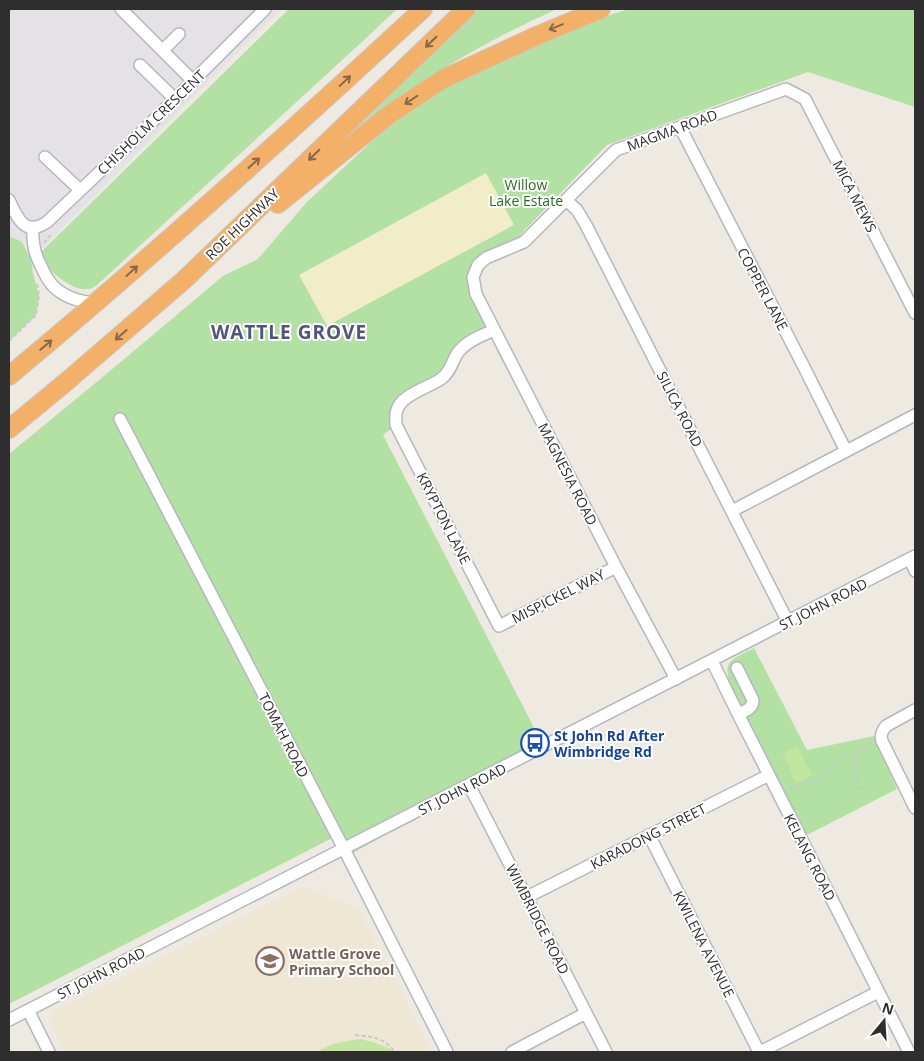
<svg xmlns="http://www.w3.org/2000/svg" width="924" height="1061" font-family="'Open Sans',sans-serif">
<rect width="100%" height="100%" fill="#eeeae2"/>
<path fill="#e4e2e7" d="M9 9H281L40 251 9 236Z"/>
<path fill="#eee7d3" d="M303 887 359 910 431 1052H65L50 1021 53 1012Z"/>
<path fill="#b3e0a3" d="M289 9H397L363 41 96 286C93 287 91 289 88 289 70 292 49 268 36 257Z
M477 9H557C502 34 450 62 401 97 376 115 353 136 329 155Z
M629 9H915V107L808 72 607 145 520 235 524 242 486 258 473 277 494 330 471 341 451 368 403 401 396 425 383 435 544 747 347 856 336 836 9 1004V454L104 376 223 276 258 259 306 203 384 130 437 92 597 19Z
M9 236 22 242 31 259 33 273 39 296 36 315 9 341Z
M754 648 807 750 874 736 897 789 801 838 722 682 728 677C724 658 740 656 754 648Z"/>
<path fill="#f0edc8" d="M486 173 514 225 327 326 299 275Z"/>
<path fill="#c2e6a0" d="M797 746 812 775 796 783 783 753Z
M361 1039C373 1042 384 1045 395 1052H317C330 1043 345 1041 361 1039Z"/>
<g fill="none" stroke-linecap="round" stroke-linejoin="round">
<defs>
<path id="minor" d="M121 9 193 81
M163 50 179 34
M140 65 175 99
M680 127 806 371 846 451
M45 157 80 190
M9 200C17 218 25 237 47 222L145 129 265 9
M566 200 577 210 586 225 788 622
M33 228C32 242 34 253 41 266 44 273 48 280 53 286 64 297 81 302 96 303
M494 330C483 335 469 340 460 350 452 358 453 370 441 379 429 387 401 395 397 410 395 414 396 421 396 425L499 626 616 567
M120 419 344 849 447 1052
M732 511 915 415
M910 559 915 571
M712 661 738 714 769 775 909 1052
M737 668 753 700C753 709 745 711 738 714
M676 679 616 567 476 294 473 277 478 265 486 258 524 242 616 150 786 89 805 99 915 313
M915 710 886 726C882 731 880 735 882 741L915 808
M469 785 606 1052
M649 835 759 1052
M527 897 769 775
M28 1010 49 1052
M9 1020 915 556
M512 1052 586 1013
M760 1052 878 992"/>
<path id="highway" d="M278 204 390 114 443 79 534 37 601 9
M9 376C151 258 288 134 423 9
M9 429 66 382 184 280 466 9"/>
</defs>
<use href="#minor" stroke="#b5b7c0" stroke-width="14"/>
<use href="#highway" stroke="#c9c9c9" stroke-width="20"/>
<path stroke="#c9c9c9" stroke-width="2" stroke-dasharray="4 2.5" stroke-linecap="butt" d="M44 243 52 233
M9 341 36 315 39 296 37 283
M853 754 857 766 860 792
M790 789 803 783 811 782 827 774 846 757 863 749 872 743
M355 1035C373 1037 383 1037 395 1052"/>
<use href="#minor" stroke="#fff" stroke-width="11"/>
<use href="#highway" stroke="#f3b068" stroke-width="18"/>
</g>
<defs><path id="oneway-shaft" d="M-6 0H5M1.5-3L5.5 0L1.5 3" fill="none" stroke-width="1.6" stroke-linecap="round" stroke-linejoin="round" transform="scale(1.25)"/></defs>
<g stroke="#876848">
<use href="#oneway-shaft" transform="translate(556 27) rotate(158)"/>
<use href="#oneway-shaft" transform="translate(431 42) rotate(136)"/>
<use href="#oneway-shaft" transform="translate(345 81) rotate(-43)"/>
<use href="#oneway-shaft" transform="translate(411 100) rotate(146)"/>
<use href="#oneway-shaft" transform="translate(314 155) rotate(136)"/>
<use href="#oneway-shaft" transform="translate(254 163) rotate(-42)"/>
<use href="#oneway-shaft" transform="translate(132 271) rotate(-42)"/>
<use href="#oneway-shaft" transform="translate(121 335) rotate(139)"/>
<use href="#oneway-shaft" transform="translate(46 345) rotate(-40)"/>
</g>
<defs>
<symbol id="bus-ring" viewBox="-11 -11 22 22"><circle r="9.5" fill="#fff" stroke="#1a4fb4" stroke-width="1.5"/><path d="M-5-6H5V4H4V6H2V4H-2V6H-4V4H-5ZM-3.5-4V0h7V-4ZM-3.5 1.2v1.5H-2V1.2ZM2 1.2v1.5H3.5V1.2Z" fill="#1a4fb4"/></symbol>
<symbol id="school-ring" viewBox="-11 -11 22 22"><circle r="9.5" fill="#fff" stroke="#8d6e63" stroke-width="1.5"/><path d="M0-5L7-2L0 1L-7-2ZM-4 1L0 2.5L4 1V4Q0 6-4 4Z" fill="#8d6e63"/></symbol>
</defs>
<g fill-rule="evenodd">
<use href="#bus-ring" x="519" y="727" width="32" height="32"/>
<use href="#school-ring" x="254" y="945" width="32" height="32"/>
</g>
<g text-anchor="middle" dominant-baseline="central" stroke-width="4" stroke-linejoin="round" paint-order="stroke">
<g font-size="14" fill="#2e2e2e" stroke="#fff">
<text transform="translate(151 122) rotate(-44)">CHISHOLM CRESCENT</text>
<text transform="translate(672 130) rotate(-20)">MAGMA ROAD</text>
<text transform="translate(855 196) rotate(63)">MICA MEWS</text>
<text transform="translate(242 224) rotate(-44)">ROE HIGHWAY</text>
<text transform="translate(763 289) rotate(62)">COPPER LANE</text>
<text transform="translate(680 409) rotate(63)">SILICA ROAD</text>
<text transform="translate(568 474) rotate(63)">MAGNESIA ROAD</text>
<text transform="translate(444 518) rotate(63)">KRYPTON LANE</text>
<text transform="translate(558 596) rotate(-27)">MISPICKEL WAY</text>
<text transform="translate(823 604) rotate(-27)">ST JOHN ROAD</text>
<text transform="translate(284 735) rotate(63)">TOMAH ROAD</text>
<text transform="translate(462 789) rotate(-27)">ST JOHN ROAD</text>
<text transform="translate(648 836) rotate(-27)">KARADONG STREET</text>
<text transform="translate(810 857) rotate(63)">KELANG ROAD</text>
<text transform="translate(538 919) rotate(63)">WIMBRIDGE ROAD</text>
<text transform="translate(704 944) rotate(63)">KWILENA AVENUE</text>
<text transform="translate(101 973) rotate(-27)">ST JOHN ROAD</text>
</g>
<g font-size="14" fill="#2a6821" stroke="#fff">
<text x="526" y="184">Willow<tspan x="526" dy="16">Lake Estate</tspan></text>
</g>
<g font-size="14" font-weight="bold" fill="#164399" stroke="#fff" text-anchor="start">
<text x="554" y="735">St John Rd After<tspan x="554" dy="16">Wimbridge Rd</tspan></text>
</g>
<g font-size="14" font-weight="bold" fill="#785e54" stroke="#fff" text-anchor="start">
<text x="289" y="953">Wattle Grove<tspan x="289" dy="16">Primary School</tspan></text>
</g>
<g font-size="19" font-weight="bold" letter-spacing="1" fill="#51557c" stroke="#fff">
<text x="289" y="332">WATTLE GROVE</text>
</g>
</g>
<rect width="924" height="1061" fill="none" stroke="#2e2e2e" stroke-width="20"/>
<g transform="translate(884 1021) rotate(18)" stroke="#ffffff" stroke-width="4" paint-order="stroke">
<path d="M0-4L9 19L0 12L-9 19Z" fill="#2e2e2e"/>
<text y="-8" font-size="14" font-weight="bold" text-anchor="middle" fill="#2e2e2e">N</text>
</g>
</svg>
